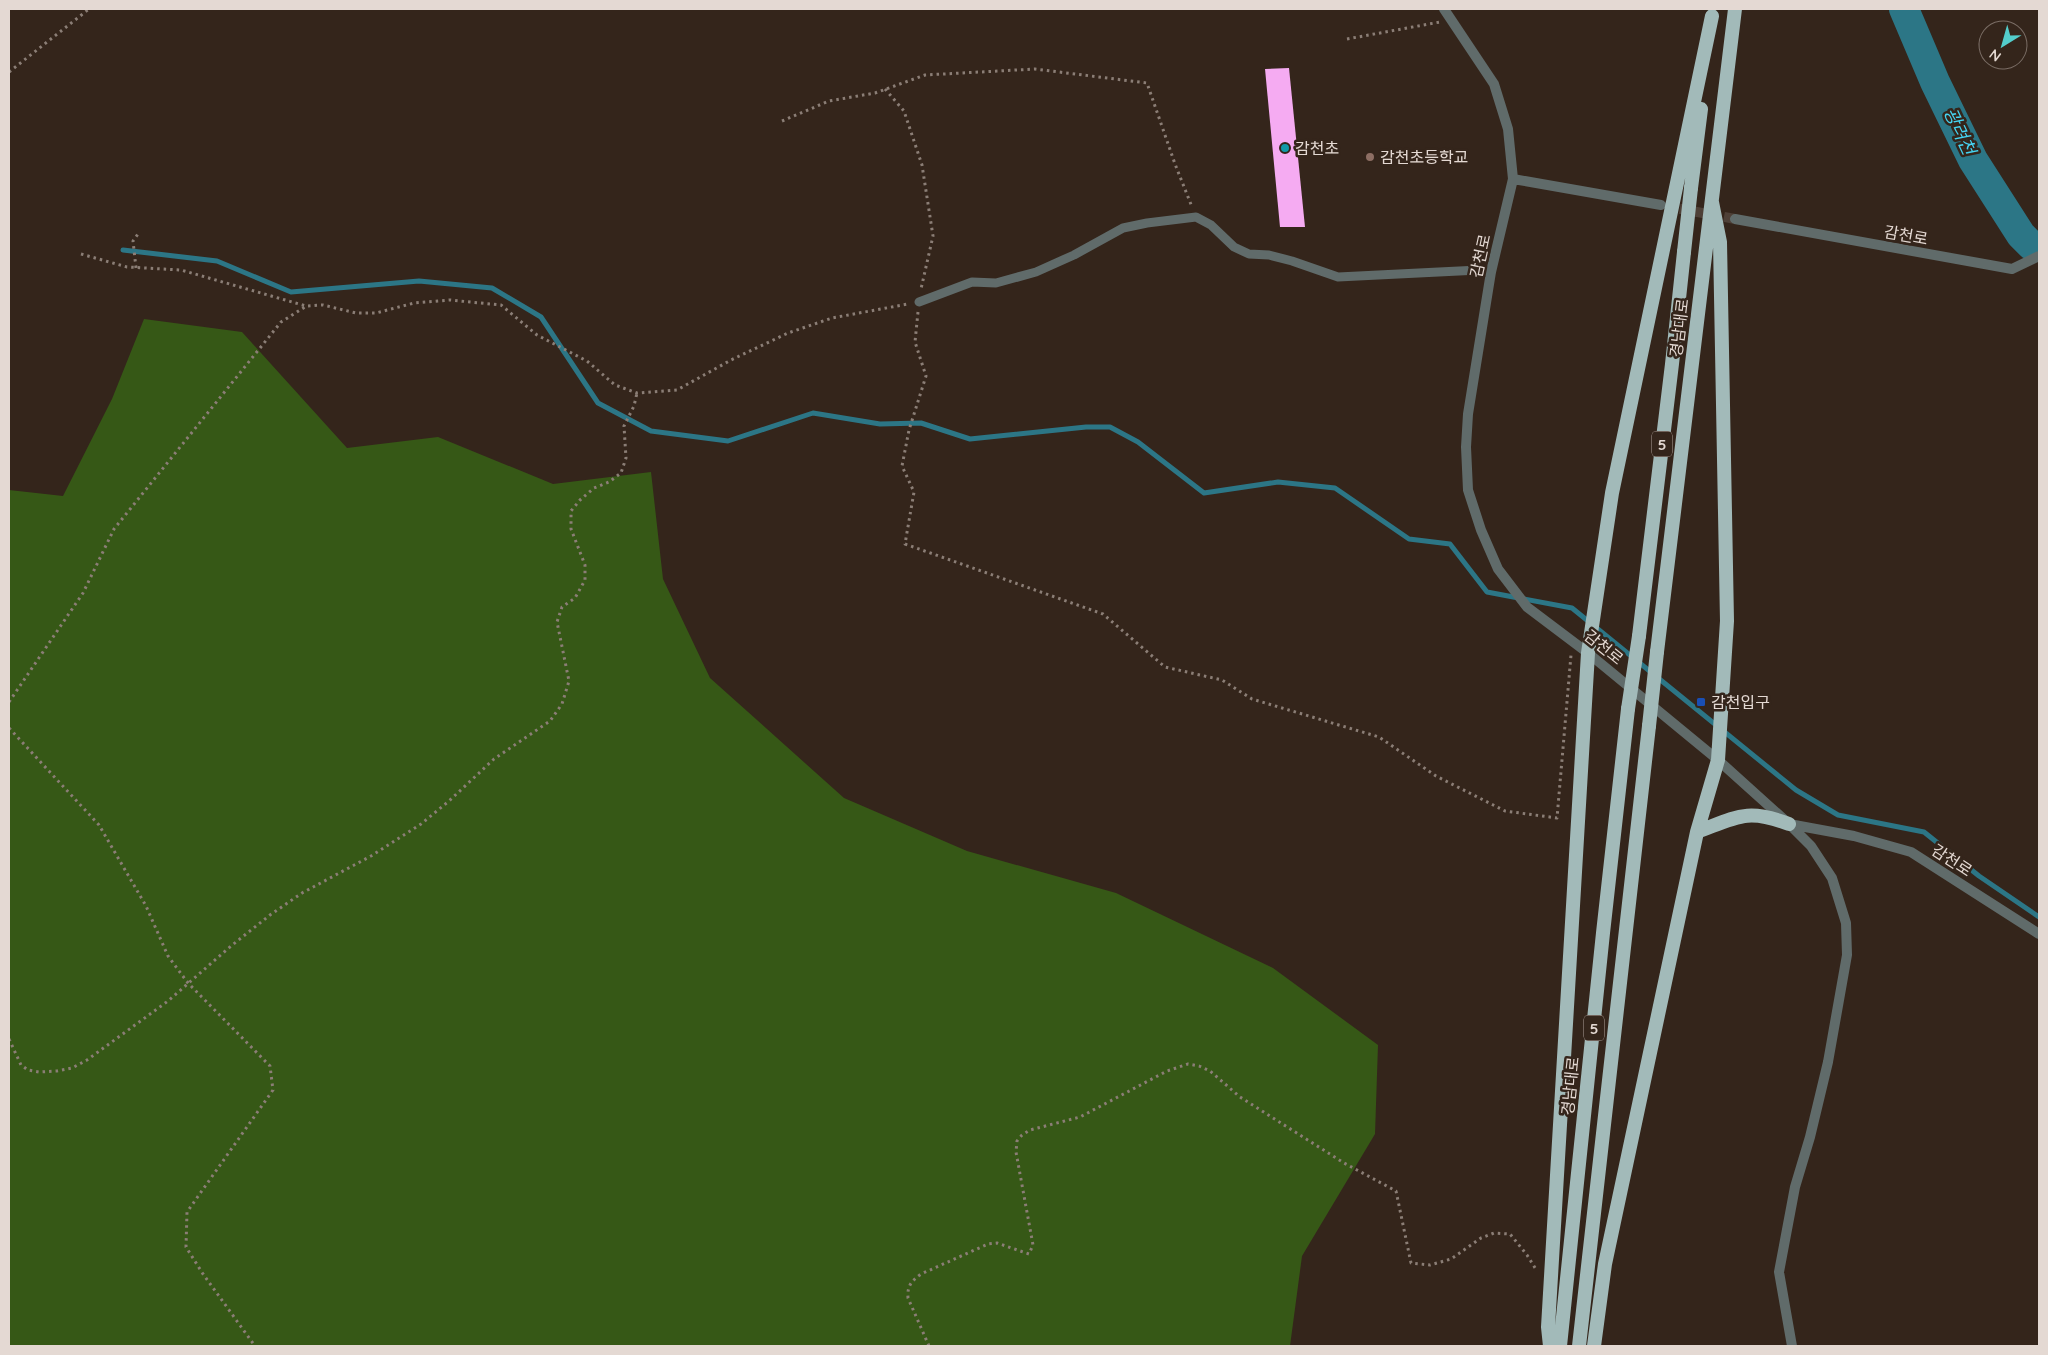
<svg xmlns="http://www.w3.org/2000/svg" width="2048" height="1355" font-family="Quicksand,'Noto Sans KR',sans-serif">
<rect width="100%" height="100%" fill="#34251b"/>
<path fill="#365816" d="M144 319 242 332 347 448 438 437 553 484 651 472 663 579 710 678 844 798 967 851 1116 893 1273 968 1378 1045 1375 1134 1302 1256 1290 1346H9V490L63 496 112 399Z"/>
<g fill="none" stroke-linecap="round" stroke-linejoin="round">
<path stroke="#2c7686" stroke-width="5" d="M123 250 217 261 291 292 419 281 492 288 541 317 598 403 651 431 728 441 813 413 880 424 921 423 970 439 1086 427H1110L1138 442 1204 493 1278 482 1335 488 1409 539 1450 544 1487 592 1572 608 1796 790 1838 815 1924 832 1979 876 2039 917"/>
<path stroke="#2c7686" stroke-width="30" d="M1904 9 1935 82 1973 160 2021 235 2031 245"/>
</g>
<path fill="#f5abf2" d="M1289 68 1305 227H1280L1265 69Z"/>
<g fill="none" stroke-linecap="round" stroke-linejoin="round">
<path stroke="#4e4037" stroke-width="10" stroke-dasharray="10 5" stroke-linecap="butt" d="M1665 206 1735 219"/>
<path stroke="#8b7e76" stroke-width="3" stroke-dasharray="2.5 4" stroke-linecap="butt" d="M1347 39 1440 22
M9 72 89 9
M885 89 904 111 922 165 933 236 921 289
M782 121 829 101 875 93 925 75 1035 69 1147 83 1175 164 1192 207
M81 254 127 267 181 270 306 306 323 305 356 313H376L414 303 450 300 501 305 537 335 587 361 615 385 637 393 677 390 731 360 788 333 832 318 908 304
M136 268 133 241 138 234
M918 312 915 342 926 376 909 430 902 466 914 492 905 544 1103 614 1165 667 1222 680 1252 699 1379 737 1436 776 1505 811 1557 818 1571 655
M9 702 83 593 114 529 281 322 305 307
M9 728 99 825 146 906 168 956 188 983 270 1066 273 1090 187 1212 186 1247 203 1274 255 1346
M9 1039 21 1065 28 1070 39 1072 57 1071 72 1068 87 1060 168 1001 231 946 270 915 302 893 371 856 421 824 449 801 494 759 550 721 562 704 569 681 557 622 562 607 575 598 585 580V565L571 529V511L580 500 594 488 609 482 621 473 626 458 624 426 634 406 637 393
M929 1346 908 1298C907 1285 912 1281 921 1274L988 1244 997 1243 1029 1254 1033 1245 1016 1152 1017 1141 1022 1135 1030 1130 1080 1117 1167 1071 1188 1064 1199 1066 1210 1071 1240 1097 1344 1163 1396 1191 1411 1263 1430 1265 1451 1259 1481 1238 1494 1233 1510 1234 1527 1255 1537 1271"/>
<path stroke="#606b6a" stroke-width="9" d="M919 302 972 282 996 283 1036 272 1074 255 1123 228 1147 223 1196 217 1211 225 1234 247 1249 254 1269 255 1292 261 1338 277 1479 270 1491 272"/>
<path stroke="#606b6a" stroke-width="10" d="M1444 9 1494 84 1508 129 1513 179 1491 272 1468 414 1466 447 1468 490 1481 530 1498 569 1527 607 1588 653 1718 760 1789 824 1854 836 1911 852 2039 934
M1513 179 1661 205
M1735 219 2012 269 2039 256
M1789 824 1811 846 1832 878 1846 923 1847 955 1828 1062 1810 1137 1795 1187 1779 1272 1792 1346"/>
<path stroke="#a2bab9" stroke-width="14" d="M1691 188 1701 109
M1639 636 1672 364 1684 252
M1657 652 1735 9
M1697 832C1737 817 1747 808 1789 824
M1550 1346 1548 1327 1588 653 1612 493 1712 16
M1560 1346 1603 933 1628 709
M1579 1346 1649 726
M1594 1346 1605 1264 1697 832 1718 760 1727 621 1720 242 1712 202"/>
<path stroke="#a2bab9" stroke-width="14" d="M1684 252 1691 188
M1628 709 1639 636
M1649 726 1657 652"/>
</g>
<circle fill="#0f9aa8" stroke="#34251b" stroke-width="2" cx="1285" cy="148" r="5"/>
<circle fill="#8d6e63" stroke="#34251b" stroke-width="2" cx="1370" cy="157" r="5"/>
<rect fill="#1a4fb4" stroke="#34251b" stroke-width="2" x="1696" y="697" width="10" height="10" rx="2.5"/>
<g text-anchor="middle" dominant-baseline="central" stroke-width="5" stroke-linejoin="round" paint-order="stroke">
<g fill="#34251b" stroke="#afa39c" stroke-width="1">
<rect x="1652" y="431.5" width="20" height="25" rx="4"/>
<rect x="1584" y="1015.5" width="20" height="25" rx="4"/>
</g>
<g font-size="15" font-weight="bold" fill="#e4d9d3">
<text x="1662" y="444">5</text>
<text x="1594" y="1028">5</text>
</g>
<g font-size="16" fill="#e4d9d3" stroke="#34251b" text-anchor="start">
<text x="1295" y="148">감천초</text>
<text x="1380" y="157">감천초등학교</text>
<text x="1711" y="702">감천입구</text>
</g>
<g font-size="16" fill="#e4d9d3" stroke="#34251b">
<text transform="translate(1906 235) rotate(10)">감천로</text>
<text transform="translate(1480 256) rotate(-78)">감천로</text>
<text transform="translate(1679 328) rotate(-83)">경남대로</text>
<text transform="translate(1604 647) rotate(39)">감천로</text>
<text transform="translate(1952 860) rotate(33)">감천로</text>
<text transform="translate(1570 1086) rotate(-84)">경남대로</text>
</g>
<g font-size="18" font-style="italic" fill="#45d4f2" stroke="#34251b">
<text transform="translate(1960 131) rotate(65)">광려천</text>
</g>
</g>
<rect width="2048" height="1355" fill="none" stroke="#e4d9d3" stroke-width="20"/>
<g transform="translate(2003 45) rotate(217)"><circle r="24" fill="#34251b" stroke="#7a6d65"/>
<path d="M0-4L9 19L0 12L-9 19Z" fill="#53cdcb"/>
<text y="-8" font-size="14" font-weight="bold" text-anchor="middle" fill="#e4d9d3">N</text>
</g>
</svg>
